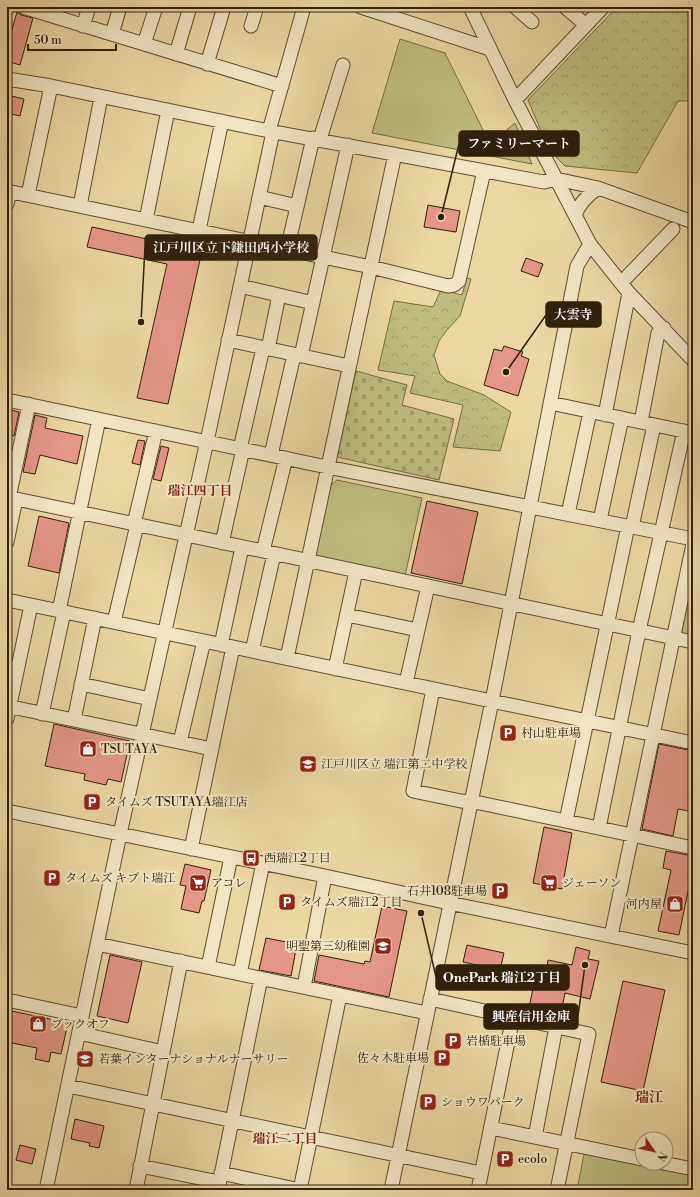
<svg xmlns="http://www.w3.org/2000/svg" width="700" height="1197" font-family="'Libre Bodoni','Noto Serif JP',serif">
<defs>
<pattern id="forest-crowns" width="20" height="18" patternUnits="userSpaceOnUse"><rect width="20" height="18" fill="#bebc81"/><path d="M2 6a3 3 0 1 1 6 0M12 15a3 3 0 1 1 6 0" fill="none" stroke="#a4a16e"/></pattern>
<pattern id="cemetery-stones" width="16" height="16" patternUnits="userSpaceOnUse"><rect width="16" height="16" fill="#bebc81"/><path d="M2 7V4a2 2 0 0 1 4 0v3zM10 15v-3a2 2 0 0 1 4 0v3z" fill="#a4a16e"/></pattern>
</defs>
<rect width="100%" height="100%" fill="#ecd6a4"/>
<filter id="stains"><feTurbulence type="fractalNoise" baseFrequency=".005" numOctaves="4"/><feColorMatrix values="0 0 0 0 .2 0 0 0 0 .09 0 0 0 0 .02 0 0 0 .5 -.17"/></filter>
<radialGradient id="worn" r=".72"><stop offset=".6" stop-color="#630" stop-opacity="0"/><stop offset="1" stop-color="#630" stop-opacity=".3"/></radialGradient>
<path fill="url(#forest-crowns)" stroke="#776e45" d="M617 7H693V101H678L637 173 565 166 549 150 528 100Z
M467 278 471 279 460 316 447 330 439 341 434 355 440 374 447 381 484 395 511 412 500 451 453 447 463 405 410 393 415 376 378 370 394 301 433 307 441 290 462 295Z"/>
<path fill="url(#cemetery-stones)" stroke="#776e45" d="M356 371 407 385 402 405 454 419 439 480 337 457Z"/>
<path fill="#bebc81" stroke="#776e45" d="M400 39 445 53 490 144 515 123 532 164 372 133Z
M337 480 422 498 405 576 317 558 314 553 331 485Z
M693 565V636L683 634 679 628Z
M585 1149 642 1163H651L693 1172V1190H577Z"/>
<path fill="#e49688" stroke="#301f09" d="M17 12 21 15 33 18 20 65 7 61V47Z
M7 95 24 99 20 116 7 113Z
M428 205 460 211 456 232 424 227Z
M92 227 202 251 168 404 137 398 167 264 87 247Z
M526 258 543 264 538 277 521 271Z
M504 346 523 352 521 356 529 359 518 396 484 385 494 349 502 351Z
M7 409 19 412 14 436 7 434Z
M35 415 47 418 45 428 83 436 77 464 40 455 35 474 23 472Z
M138 440 145 441 140 465 132 463Z
M161 446 169 448 161 481 153 479Z
M427 501 478 512 462 584 411 573Z
M39 516 69 523 59 573 28 566Z
M54 724 130 741 121 782 108 779 106 785 84 780 85 774 45 766Z
M659 744 693 751V812L678 809 673 836 642 829Z
M544 827 572 833 562 889 533 883Z
M666 851 693 856V867L679 935 658 931 671 870 663 868Z
M185 864 211 870 204 901H202L199 913 181 909 186 886 180 885Z
M382 906 407 911 389 997 314 981 319 955 364 964 365 961 370 962Z
M266 938 297 944 291 976 259 970Z
M467 945 504 953 500 970 463 962Z
M576 947 590 951 588 959 599 961 590 999 565 993 560 1018 552 1016 551 1017 528 1012 538 965 547 967 548 960 572 965Z
M110 955 142 962 128 1023 97 1016Z
M623 981 665 990 643 1091 601 1082Z
M7 1010 68 1023 61 1054 51 1052 49 1062 35 1059 37 1048 7 1042Z
M75 1119 104 1126 99 1148 89 1146 90 1143 71 1139Z
M20 1145 36 1149 32 1164 16 1160Z"/>
<g fill="none" stroke-linecap="round" stroke-linejoin="round">
<defs>
<path id="minor" d="M23 7 282 86
M361 7 490 49
M470 7 515 100 590 244 629 293 693 360
M515 7 532 22
M565 7 586 25
M83 26 89 7
M251 26 257 7
M112 34 120 7
M144 44 156 7
M176 54 190 7
M207 64 224 7
M7 79 51 86 269 131 544 182 556 179 598 188 693 222
M515 100 603 7
M269 131 304 7
M320 139 343 65
M7 191 371 267 448 286 454 285 459 281 484 171
M28 195 51 86
M259 197 297 206
M7 204 10 192
M80 206 101 97
M575 215C579 204 588 195 598 188
M146 220 168 110
M199 230 222 121
M287 250 313 138
M621 283 673 229
M240 286 313 303
M228 340 349 366
M268 349 279 295
M301 356 348 145
M7 400 327 467 693 539
M550 403 693 433
M605 415 629 293
M641 422 658 333 664 328
M240 449 263 348
M271 455 294 355
M7 497 693 642
M9 498 29 404
M568 514 590 412
M600 520 622 418
M134 524 156 431
M632 527 654 425
M7 542 16 499
M222 543 243 449
M263 551 286 458
M7 600 693 743
M59 611 99 419
M347 615 418 630
M114 622 137 525
M221 645 242 547
M252 651 274 554
M287 658 395 154
M335 669 356 571
M406 683 428 586
M81 684 150 699
M433 689 413 791 461 801 480 803 693 848
M7 706 212 749
M42 714 64 612
M7 719 31 605
M74 720 95 618
M180 742 204 641
M7 811 325 876 449 903 693 953
M566 821 628 526
M599 828 639 631 684 431
M191 849 233 647
M611 936 693 544
M97 944 427 1013
M208 967 231 857
M240 974 263 863
M304 987 325 876
M430 999 589 1034 557 1190
M7 1000 82 1016
M79 1033 163 1052
M68 1086 481 1173
M491 1128 642 1159
M535 1137 556 1027
M663 1163 693 1169
M140 1166 219 1182
M221 1173 300 1190
M46 1190 120 834 209 432 273 132
M136 1190 181 961
M218 1190 261 978
M300 1190 340 995
M391 1190 492 701 577 266 590 244
M478 1190 513 1017"/>
</defs>
<use href="#minor" stroke="#5f4d30" stroke-width="15"/>
<use href="#minor" stroke="#f3e4c4" stroke-width="13"/>
</g>
<defs>
<symbol id="parking-square" viewBox="-11 -11 22 22"><rect x="-9" y="-9" width="18" height="18" rx="4" fill="#8f2418" stroke="#f3e4c4"/><path d="M-3.5-5.5H1a3.5 3.5 0 0 1 0 7H-1V5.5H-3.5ZM-1-3.4V-.6H.8a1.4 1.4 0 0 0 0-2.8Z" fill="#fff"/></symbol>
<symbol id="shop-square" viewBox="-11 -11 22 22"><rect x="-9" y="-9" width="18" height="18" rx="4" fill="#8f2418" stroke="#f3e4c4"/><path d="M-5-2.5h2.3a2.7 3.5 0 0 1 5.4 0H5L5.5 6h-11ZM-1.5-2.5h3a1.5 2.3 0 0 0-3 0Z" fill="#fff"/></symbol>
<symbol id="school-square" viewBox="-11 -11 22 22"><rect x="-9" y="-9" width="18" height="18" rx="4" fill="#8f2418" stroke="#f3e4c4"/><path d="M0-5L7-2L0 1L-7-2ZM-4 1L0 2.5L4 1V4Q0 6-4 4Z" fill="#fff"/></symbol>
<symbol id="bus-square" viewBox="-11 -11 22 22"><rect x="-9" y="-9" width="18" height="18" rx="4" fill="#8f2418" stroke="#f3e4c4"/><path d="M-5-6H5V4H4V6H2V4H-2V6H-4V4H-5ZM-3.5-4V0h7V-4ZM-3.5 1.2v1.5H-2V1.2ZM2 1.2v1.5H3.5V1.2Z" fill="#fff"/></symbol>
<symbol id="supermarket-square" viewBox="-11 -11 22 22"><rect x="-9" y="-9" width="18" height="18" rx="4" fill="#8f2418" stroke="#f3e4c4"/><path d="M-6-5.5h2.5l.6 2H6L4.5 2H-2.5L-4.4-4H-6ZM-1.5 3.2a1.3 1.3 0 1 0 .1 0ZM3 3.2a1.3 1.3 0 1 0 .1 0Z" fill="#fff"/></symbol>
</defs>
<g fill-rule="evenodd">
<use href="#parking-square" x="498" y="723" width="20" height="20"/>
<use href="#shop-square" x="78" y="739" width="20" height="20"/>
<use href="#school-square" x="298" y="754" width="20" height="20"/>
<use href="#parking-square" x="82" y="792" width="20" height="20"/>
<use href="#bus-square" x="241" y="848" width="20" height="20"/>
<use href="#parking-square" x="42" y="868" width="20" height="20"/>
<use href="#supermarket-square" x="188" y="873" width="20" height="20"/>
<use href="#supermarket-square" x="539" y="873" width="20" height="20"/>
<use href="#parking-square" x="490" y="881" width="20" height="20"/>
<use href="#parking-square" x="277" y="892" width="20" height="20"/>
<use href="#shop-square" x="665" y="894" width="20" height="20"/>
<use href="#school-square" x="373" y="936" width="20" height="20"/>
<use href="#shop-square" x="28" y="1014" width="20" height="20"/>
<use href="#parking-square" x="443" y="1031" width="20" height="20"/>
<use href="#parking-square" x="432" y="1048" width="20" height="20"/>
<use href="#school-square" x="75" y="1049" width="20" height="20"/>
<use href="#parking-square" x="418" y="1092" width="20" height="20"/>
<use href="#parking-square" x="495" y="1149" width="20" height="20"/>
</g>
<g text-anchor="middle" dominant-baseline="central" stroke-width="4" stroke-linejoin="round" paint-order="stroke">
<g font-size="12" fill="#301f09" stroke="#f3e4c4" text-anchor="start">
<text x="521" y="733">村山駐車場</text>
<text x="101" y="749">TSUTAYA</text>
<text x="321" y="764">江戸川区立 瑞江第二中学校</text>
<text x="105" y="802">タイムズ TSUTAYA瑞江店</text>
<text x="264" y="858">西瑞江2丁目</text>
<text x="65" y="878">タイムズ キプト瑞江</text>
<text x="211" y="883">アコレ</text>
<text x="562" y="883">ジェーソン</text>
<text x="487" y="891" text-anchor="end">石井108駐車場</text>
<text x="300" y="902">タイムズ瑞江2丁目</text>
<text x="662" y="904" text-anchor="end">河内屋</text>
<text x="370" y="946" text-anchor="end">明聖第三幼稚園</text>
<text x="51" y="1024">ブックオフ</text>
<text x="466" y="1041">岩楯駐車場</text>
<text x="429" y="1058" text-anchor="end">佐々木駐車場</text>
<text x="98" y="1059">若葉インターナショナルナーサリー</text>
<text x="441" y="1102">ショウワパーク</text>
<text x="518" y="1159">ecolo</text>
</g>
<g font-size="13" font-weight="bold" fill="#7a1f14" stroke="#f3e4c4">
<text x="200" y="491">瑞江四丁目</text>
<text x="285" y="1139">瑞江二丁目</text>
</g>
<g font-size="14" font-weight="bold" fill="#7a1f14" stroke="#f3e4c4">
<text x="649" y="1098">瑞江</text>
</g>
</g>
<path fill="none" stroke="#301f09" stroke-width="1.5" d="M441 217L459 144M141 322L145 247M506 372L546 315M421 913L436 977M585 965L578 1016"/>
<g fill="#301f09" stroke="#f3e4c4" stroke-width="1.5">
<circle cx="441" cy="217" r="4"/>
<circle cx="141" cy="322" r="4"/>
<circle cx="506" cy="372" r="4"/>
<circle cx="421" cy="913" r="4"/>
<circle cx="585" cy="965" r="4"/>
</g>
<g fill="#301f09" stroke="#301f09" stroke-width="1.5">
<rect x="459" y="131" width="120" height="25" rx="4"/>
<rect x="145" y="235" width="172" height="25" rx="4"/>
<rect x="546" y="302" width="55" height="25" rx="4"/>
<rect x="436" y="965" width="133" height="25" rx="4"/>
<rect x="484" y="1004" width="94" height="25" rx="4"/>
</g>
<g font-size="13" text-anchor="middle" font-weight="bold" fill="#fff">
<text x="519" y="148">ファミリーマート</text>
<text x="231" y="252">江戸川区立下鎌田西小学校</text>
<text x="573" y="319">大雲寺</text>
<text x="502" y="982">OnePark 瑞江2丁目</text>
<text x="531" y="1021">興産信用金庫</text>
</g>
<rect width="700" height="1197" fill="none" stroke="#ecd6a4" stroke-width="24"/>
<rect x="8" y="8" width="684" height="1181" fill="none" stroke="#301f09" stroke-width="2"/>
<rect x="12" y="12" width="676" height="1173" fill="none" stroke="#301f09"/>
<g transform="translate(654 1151) rotate(124)"><circle r="19" fill="#f3e4c4" stroke="#a59579"/>
<path d="M0-3L7 15L0 10L-7 15Z" fill="#8f2418"/>
<text y="-6" font-size="11" font-weight="bold" text-anchor="middle" fill="#301f09">N</text>
</g>
<path d="M28 44v6h88v-6" fill="none" stroke="#301f09" stroke-width="2"/>
<text x="34" y="44" font-size="12" fill="#301f09" stroke="#f3e4c4" stroke-width="3" paint-order="stroke">50 m</text>
<rect width="100%" height="100%" filter="url(#stains)"/>
<rect width="100%" height="100%" fill="url(#worn)"/>
</svg>
